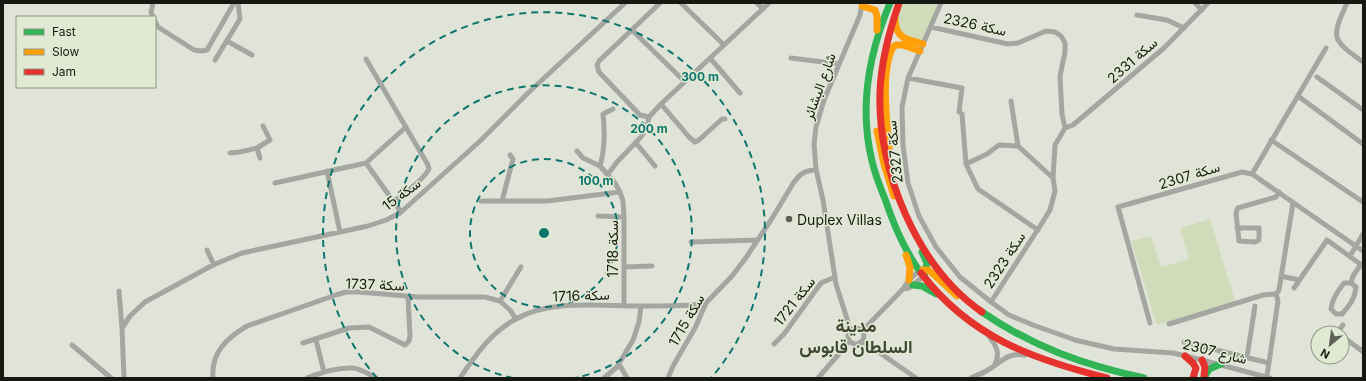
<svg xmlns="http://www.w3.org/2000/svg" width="1366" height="381" font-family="Inter,Vazirmatn,sans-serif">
<rect width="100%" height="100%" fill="#e0e4d8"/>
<path fill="#d1dbba" d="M900 3H940L922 44 898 33 896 19Z
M1210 219 1235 301 1157 325 1131 241 1151 236 1161 267 1189 259 1180 228Z"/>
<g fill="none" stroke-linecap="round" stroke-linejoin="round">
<path stroke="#a4a6a1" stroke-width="5" d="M153 3 151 12 153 17
M681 3 724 45
M757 3 763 9
M941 3 908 78 902 107 903 145 908 183 919 216 936 247 960 277 991 302 1009 315 1033 325 1075 340 1114 349 1173 353 1202 360 1270 378
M1195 3 1202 10
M1347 3C1331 38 1331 39 1363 62
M1137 15 1167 20 1184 28
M155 21 158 27 194 50 201 51 207 50 234 3
M931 27 1008 44 1018 43 1046 31 1055 32 1061 36 1065 43V52L1060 76 1062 114 1065 128
M632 30 684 81
M227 41 252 55
M710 58 740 93
M791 58 839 64
M366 59 428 165 429 169C424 179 400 198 390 204
M215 60 240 19 238 3
M1317 77 1363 110
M908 78 962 88 959 112 962 114 966 164 978 189 1038 230
M1298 96 1363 144
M1011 101 1018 146
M661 104 689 137 695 142 699 140 722 119H725
M649 117 640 115 599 72 597 65 599 61 660 3
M1065 128 1073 125 1164 48 1208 3
M1271 140 1363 202
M636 143 655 166
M577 151 583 158 600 166 615 183 620 192 623 201 624 217V306
M230 153 240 152 257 148
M260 158 257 148 270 140 263 126
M366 163 401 212
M966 164 987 154 999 145 1018 146 1053 178
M600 166C605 149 605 132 603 114L613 109
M327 171 340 232
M608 174 617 162 641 137 647 127 649 117 661 104 769 3
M1252 174 1326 48
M275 183 366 163 406 127
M481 201H547L620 192
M502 201 513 159 510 155
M598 216 624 217
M1237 228H1259V240L1255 242 1239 241 1236 213 1238 208 1276 197 1279 192
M691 242 758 240
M207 250 214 265
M1350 256 1363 234
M624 267 652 266
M1281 276 1299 280
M1344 283H1351L1356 287C1355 299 1349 306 1342 314H1336L1331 309C1332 299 1338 291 1344 283Z
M1351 283 1353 276 1361 264
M1294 288 1327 240 1363 266
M903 289 909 288 924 276
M119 291 122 328
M500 301 521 267
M991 302 1042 223 1050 210 1055 191 1053 178 1055 145 1065 128
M1150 323 1118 207 1242 172 1252 174 1363 251
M1169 324 1263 295 1276 294
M848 336a8 8 0 1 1 16 0a8 8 0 1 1-16 0Z
M862 331 903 289 909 280 920 270
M849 333 848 322 836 284 823 200 816 169 814 144 816 127 824 100 860 15 862 4
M1341 333 1339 330 1343 325
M988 335C995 344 1001 352 995 364
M1342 336 1362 351 1363 349
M316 340 324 372
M860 342 867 344 916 378
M1184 342 1269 363
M303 343 349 328 369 327 405 345 409 341 410 336 408 297
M774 344 784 334 821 283 835 277
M72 345 111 378
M1247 357 1255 306
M619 364 627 378
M1267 376 1278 301 1276 294 1279 290 1293 203
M124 378 122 328 130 316 145 302 213 265 242 253 368 226 386 220 400 213 479 142 528 93 625 3
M213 378C211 352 227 338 247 326L336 295 346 292H359L418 297H485L500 301 510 310 516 319
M307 378C321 373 337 367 353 368 361 369 369 374 376 378
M460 378C475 356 491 332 516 319 551 299 601 306 640 306 657 306 675 306 692 305L706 303
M604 378 617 367 633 340 639 322 641 306
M668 378 673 366 695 328 706 303 732 276 745 259 771 220 794 182 800 175 805 172 816 169
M818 378 844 348 849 340
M971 378C977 375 983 373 988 370 1002 362 1007 352 1025 355"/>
<path stroke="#30b455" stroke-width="7" d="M890 3C869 53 859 108 872 161 875 174 880 187 885 199 894 226 904 250 921 273
M922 252 927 263 924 276
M913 285 922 286 936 294
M982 312C1033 347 1084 365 1144 378
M1204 378 1209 369 1221 364"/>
<path stroke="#ff9f0a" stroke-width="7" d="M862 6 875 10 877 16V30
M895 19C895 38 907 40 923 44
M877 131 884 164 894 196
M889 149C887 121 880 72 893 47L896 45H903L920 51
M906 255 910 267 909 280
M923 270H928L932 273 957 296"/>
<path stroke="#e5322d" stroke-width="7" d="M899 3C889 32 881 61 880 92 877 170 917 267 982 312
M921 273C970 337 1032 359 1107 378
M1185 356 1193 363 1196 368 1193 378
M1202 360 1205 367 1204 376"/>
</g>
<g fill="none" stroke="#0f766e" stroke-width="2" stroke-dasharray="7 5">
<circle cx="544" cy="233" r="74"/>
<path d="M513 378A148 148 0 1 1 575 378"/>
<path d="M377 378A221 221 0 1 1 711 378"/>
</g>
<circle fill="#5d6057" stroke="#e2e9d3" stroke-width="1.5" cx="789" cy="219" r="4"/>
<g text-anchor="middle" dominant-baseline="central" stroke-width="3" stroke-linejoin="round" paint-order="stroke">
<g font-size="14" fill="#161911" stroke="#e2e9d3">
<text transform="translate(975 24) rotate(12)">سكة 2326</text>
<text transform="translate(1132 60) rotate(-41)">سكة 2331</text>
<text transform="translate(819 86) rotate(-70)">شارع البشائر</text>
<text transform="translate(894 152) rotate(-96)">سكة 2327</text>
<text transform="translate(1189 175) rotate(-17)">سكة 2307</text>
<text transform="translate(401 194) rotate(-37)">سكة 15</text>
<text transform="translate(612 249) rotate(-90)">سكة 1718</text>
<text transform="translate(1004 260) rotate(-57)">سكة 2323</text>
<text transform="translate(375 284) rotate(2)">سكة 1737</text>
<text transform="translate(581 295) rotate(-2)">سكة 1716</text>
<text transform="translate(794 301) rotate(-52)">سكة 1721</text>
<text transform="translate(686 320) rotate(-60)">سكة 1715</text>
<text transform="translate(1215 351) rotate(14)">2307 شارع</text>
</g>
<g font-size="14" fill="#161911" stroke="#e2e9d3" text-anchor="start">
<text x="797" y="219">Duplex Villas</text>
</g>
<g font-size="18" font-weight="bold" fill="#404633" stroke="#e2e9d3">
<text x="856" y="325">مدينة<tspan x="856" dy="21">السلطان قابوس</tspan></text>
</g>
</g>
<circle cx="544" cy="233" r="6" fill="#0f766e" stroke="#e2e9d3" stroke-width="2"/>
<g font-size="12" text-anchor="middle" font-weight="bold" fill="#0f766e" stroke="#e2e9d3" stroke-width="3" stroke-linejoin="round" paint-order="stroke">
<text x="700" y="81">300 m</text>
<text x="649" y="133">200 m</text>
<text x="596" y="185">100 m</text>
</g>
<rect width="1366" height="381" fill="none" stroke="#161911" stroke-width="8"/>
<rect x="16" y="16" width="140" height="72" fill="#e2e9d3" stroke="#909685"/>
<rect x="24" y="29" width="20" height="6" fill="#30b455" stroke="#909685"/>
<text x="52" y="36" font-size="12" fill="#161911">Fast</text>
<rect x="24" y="49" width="20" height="6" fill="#ff9f0a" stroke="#909685"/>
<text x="52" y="56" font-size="12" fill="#161911">Slow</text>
<rect x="24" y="69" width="20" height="6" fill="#e5322d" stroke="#909685"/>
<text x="52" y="76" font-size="12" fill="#161911">Jam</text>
<g transform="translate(1330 345) rotate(209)"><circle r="19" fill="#e2e9d3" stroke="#909685"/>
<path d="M0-3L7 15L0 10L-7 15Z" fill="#5d6057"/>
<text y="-6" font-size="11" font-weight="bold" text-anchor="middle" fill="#161911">N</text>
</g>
</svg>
